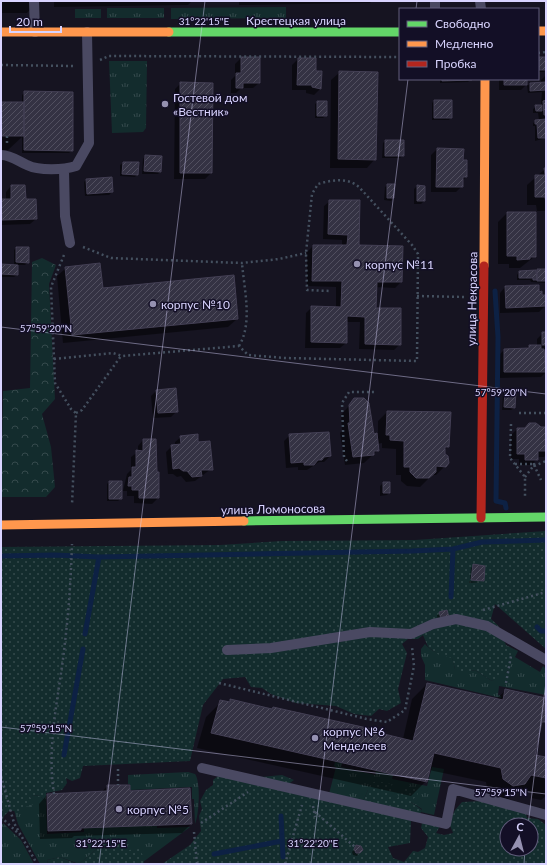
<svg xmlns="http://www.w3.org/2000/svg" width="547" height="865" font-family="Lato,sans-serif">
<defs>
<pattern id="grass-tufts" width="24" height="20" patternUnits="userSpaceOnUse"><rect width="24" height="20" fill="#132c2d"/><path d="M3 7l-1-3M5 7V3M7 7l1-3M15 17l-1-3M17 17v-4M19 17l1-3" fill="none" stroke="#354a4c"/></pattern>
<pattern id="forest-crowns" width="20" height="18" patternUnits="userSpaceOnUse"><rect width="20" height="18" fill="#132c2d"/><path d="M2 6a3 3 0 1 1 6 0M12 15a3 3 0 1 1 6 0" fill="none" stroke="#354a4c"/></pattern>
<pattern id="park-dots" width="8" height="8" patternUnits="userSpaceOnUse"><rect width="8" height="8" fill="#132c2d"/><path d="M2 2h.1M6 6h.1" fill="none" stroke="#354a4c" stroke-width="1.8" stroke-linecap="round"/></pattern>
<pattern id="building-hatch" width="6" height="6" patternUnits="userSpaceOnUse"><rect width="6" height="6" fill="#343243"/><path d="M-1 1l2-2M0 6l6-6M5 7l2-2" fill="none" stroke="#514f5f"/></pattern>
</defs>
<rect width="100%" height="100%" fill="#161421"/>
<path fill="url(#grass-tufts)" d="M286 7V18L171 19V8Z
M107 8H164V18H107Z
M75 9H101V18H75Z
M109 61H147L146 128 143 132 112 133Z
M425 644C430 651 443 656 452 657L455 669 471 671 475 670 492 681 508 671 506 645 518 651 515 657 540 672 543 666 546 669V695L499 686 498 695 501 696V698L425 680V665L421 656V649Z
M335 762 342 763 341 767 375 775 376 771 393 775 392 779 427 786 432 767 444 769 434 815 421 812 422 809 411 802 368 790 364 799 357 800 329 794 336 767 334 766Z
M188 772 195 774C201 782 199 815 195 824L194 799H192V787L130 790V784H128V775Z
M33 795 40 796 46 802 47 834 84 832V828L157 825V828L190 827 143 862V856L129 850 123 845 99 847 79 864 60 857 47 860 48 864H40L18 824 14 810 17 811 26 806 31 800 30 796Z
M3 823 21 840 34 864H1V826Z"/>
<path fill="url(#forest-crowns)" d="M42 258 56 265 49 284 55 399 42 414 51 447 55 487 46 497H1L3 391 30 388 32 262Z"/>
<path fill="url(#park-dots)" fill-rule="evenodd" d="M546 531V649L495 604 491 619C504 630 500 631 506 645 507 649 511 652 512 656 514 669 502 677 492 681L475 670 463 673 455 669 452 658 439 655 428 647 423 635 418 639H408L402 644 407 653 398 689 401 703 387 711 379 709 371 716 354 714 336 706 296 703 271 694 262 688 251 687 245 677 223 679 203 705 190 761 83 766 80 778 72 781 66 778 67 783 62 790 46 793V802L40 796 33 795 30 797 33 801 31 807 27 806 23 811H9L4 816 1 826V547L220 545 282 541 415 540Z
M282 775 294 780 287 785 357 800 364 799 371 783 377 781 391 784 394 791 392 796 398 798 400 789 407 785 414 788 418 794 411 802 422 810 420 814 411 821 410 843 388 847 393 858 404 862 413 851 418 852 425 848 428 837 421 828 422 823 436 818 439 828 436 833 444 835 453 833 449 823 455 810 462 802 483 801 526 814 527 818 538 819 546 825V864H162L190 845 201 831 199 816 202 809 200 801 206 790 213 785V780L218 776 261 777ZM507 825H531V849H507Z
M115 844 123 845 129 850 140 849 143 856 144 864H79L99 847 108 848Z
M60 857 77 864H48L47 860Z"/>
<path fill="#0007" d="M1 1H192L188 5 54 7V1H38L27 13H1Z
M239 1H372L370 3 239 5Z
M241 58H259V83L253 88H241L236 93H231V80L235 76V64Z
M539 58H546V70L544 72H538Z
M298 59 315 72H321L320 89 314 95 306 93V90H292V65Z
M340 72 375 159 367 168H330L331 80Z
M546 75V138L535 141V126H533V123L539 120 538 113H533V109L541 104 542 92 528 93 527 86 530 84 541 83V80Z
M440 79H471L468 82 440 83Z
M499 79H527L526 85 521 90H499Z
M181 83 212 84 211 173 205 179H174L175 89Z
M25 92 72 150 69 153H22V137L8 150H1V103H22V95Z
M434 101 451 117 449 120H432V103Z
M318 102 326 115 323 118H315V104Z
M385 141 403 155 400 158H382L383 143Z
M437 149 462 161H466V177L462 181V186L456 192H431V155Z
M145 156 160 172 158 174H142L143 159Z
M123 163 137 174 135 177 120 176V165Z
M545 169 546 211H537L536 205H527V185Z
M86 180 112 192 109 195 85 196 84 182Z
M388 185 393 198 391 201 384 200 385 187Z
M11 186 25 200 36 219 30 224 1 225V201L6 200V192Z
M417 186 424 201 421 204H414V189Z
M330 201 358 246 401 247V282L395 288 375 287V309L400 344 394 350 359 349 360 322H346V343L340 348H305L306 313 312 307 336 308V287L307 286V252L313 246H342V240L323 239 324 206Z
M507 213H535V256L520 268H509V264H498V222Z
M16 248 28 262 25 265H17V275L14 277H1V265L14 266V250Z
M66 268 102 289 237 319 228 327 63 343 57 276Z
M546 270V283L531 282 530 280H517V275L519 272Z
M505 287 538 293 544 296 545 306 539 312 500 313V293Z
M543 333H546V350H543L546 372 541 377 498 378V356L504 350 525 349 529 346H537V339Z
M156 391 177 411 171 417 153 418 151 396Z
M505 391 514 408 511 410H502L503 394Z
M355 399 373 435 378 434V421L387 412 448 447 444 450 445 466 436 475H432L420 487 407 486 401 481V475H396V449L382 448V443L377 444 378 450 364 463 345 465 340 433 342 431 341 415Z
M529 424 540 428H546V455L544 457H537V459L531 465H519V459H511V435L517 429H524Z
M290 435 330 456 324 462H319L307 470H298V467L286 468 284 441Z
M181 437 197 443 211 469 195 481 186 482 181 476 177 477 173 474H168L166 452 172 446H175V442Z
M143 440 156 473 158 498 152 504 134 503V496H127V491H123L127 474 131 470V457L138 452V446Z
M109 482 121 498 118 501H107V484Z
M383 483 389 493 387 495 380 496V486Z
M474 565 484 566 482 582V580L470 579 471 568Z
M469 581 481 582 469 583Z
M446 611 438 621 437 615Z
M427 684 496 699 506 690 542 713 544 722 540 726 534 756 546 758V796L541 800 531 798 533 793 518 790 508 799 497 801 488 794 486 782 429 770 426 781 411 796 197 748 206 717 221 702 228 703 231 700 271 710 273 708 403 739 412 699Z
M107 786 129 792 191 824 182 833 74 836 72 838 40 839 39 804 47 795 101 793Z
M357 846 359 853 357 856 353 855 352 852Z"/>
<g fill="none" stroke-linecap="round" stroke-linejoin="round">
<path stroke="#0d2144" stroke-width="5" d="M495 291 498 337 496 501 505 503 506 508
M1 556 54 555 99 557 412 551 453 549 482 542 546 540
M451 597 453 549
M537 627 541 631H546
M85 634 99 557
M64 755 83 649
M281 816 283 857
M214 854 282 841"/>
</g>
<path fill="url(#building-hatch)" stroke="#433f54" d="M241 57H260V83H243V88H236V73H241Z
M539 57H546V70H539Z
M298 58H316V71H322L321 89 312 87V85H297Z
M339 71 378 72 376 160 338 159Z
M442 79H472V80L442 81Z
M504 79H527V85H504Z
M180 82 213 83 212 173H180Z
M546 82V90L530 91V83Z
M24 91 73 92V151L24 150Z
M434 100H452V118H434Z
M546 100V115H544L543 101Z
M317 101H327V116H317Z
M1 102H24V136H1Z
M535 105H542V111H536Z
M546 119V138H538L537 124H535V120Z
M385 140H404V156H385Z
M437 148 464 149 463 160H467V177H463V187H436Z
M145 155 162 156 161 172 144 171Z
M123 162H139L138 175 122 174Z
M544 168H546V203L545 197H535V175H545Z
M112 177 113 192 87 194 86 179Z
M387 184H395L394 198H387Z
M11 185H25L26 199H36L37 219 2 220 1 199H11Z
M417 185 425 186V201H417Z
M329 200H360L359 245 403 246 402 282H377L376 308H401V345L365 344V317L347 316V343L311 342V306L341 307 342 281H312L313 245H347L348 235 328 234Z
M507 212H536V257H530V259L517 260V256H507Z
M16 247H29V263L16 262Z
M100 263 103 288 234 275 238 319 72 335 65 267Z
M1 264 18 265V275L1 274Z
M537 269H546V281H537Z
M536 270 537 280H533V278H519V271Z
M539 285V292L542 291V295H545L546 306 506 308 505 286Z
M542 332H546V345H542Z
M529 345H541V349H544L546 372H504V349L529 348Z
M176 388 178 412 158 413 156 390Z
M505 390 516 391 515 408 504 407Z
M354 398H364L369 403 374 434 377 433 379 451H374V455L353 457 348 423H350L349 405Z
M387 411 451 412 449 447H445V454L448 456 449 463 446 467 436 466V472L429 478H416L410 472V467H404V441L390 440V435H386Z
M529 423H536L541 427H546V451H538V460H525V454H517V428H525Z
M329 432 331 456 324 457 322 460H318L314 465H304V462L291 463 289 434Z
M198 434V442L210 441 213 470H201L202 476 192 477 187 471H183L179 468 173 469 171 445 181 444 180 436Z
M143 439H156L157 472H159V498H139V490H132V486H128L129 477H132V467H136V450L143 451Z
M109 481H122V499H109Z
M383 482H390V493H383Z
M473 564 485 566 484 581 471 580Z
M447 610 449 617 441 619 439 612Z
M427 683 503 700 505 689 546 698 544 713H546V719L545 722H542L535 755 546 757V778L531 775 525 784 513 786 503 779 501 768 434 753 427 782 211 733 220 700 230 702V699L272 709 273 707 385 732 384 734 413 741Z
M107 785H130V791L190 788 192 824 81 828V830L48 831 47 794 107 791Z
M356 845 361 846 363 850 360 853H356L354 849Z"/>
<g fill="none" stroke-linecap="round" stroke-linejoin="round">
<path stroke="#44505f" stroke-width="2.5" stroke-dasharray="2 3" stroke-linecap="butt" d="M538 53 546 52
M100 60 109 56 400 57
M1 65 74 66
M7 143V136
M83 247 111 258 242 263 279 259 306 253
M64 255 51 287 55 383 71 409 76 413 72 505
M417 296 465 297
M239 346C253 323 244 289 242 263
M54 359 113 353 122 356 239 346 248 355 285 358 417 361 418 254 412 245 359 187C347 177 332 180 318 184L312 194 306 253 307 290 330 291
M76 413 82 410 121 356
M519 413H546
M511 424 510 458 525 477V498
M347 461 344 457 342 403 349 392H374
M515 464H534
M534 465 541 480
M534 466 546 461
M525 477 534 465V460
M483 610 546 592
M219 683 367 719 387 722 405 710 414 666 412 647
M506 683 511 656
M118 769V785
M1 776 14 823 37 864
M54 794C46 743 60 692 65 642 69 609 71 576 72 544
M313 806 315 817
M315 812 355 847
M1 817 20 835
M201 823 248 792
M194 832 197 864
M285 864 302 805"/>
<path stroke="#4a4962" stroke-width="10" d="M34 1 35 32
M435 1V9
M480 1 481 9
M1 155C11 155 18 161 27 165 39 171 64 170 76 166L89 143 87 32
M64 170 65 216 70 243
M227 650 271 648 370 632 411 634 433 624 456 619 487 626 546 660
M202 768 446 824 453 789 546 815"/>
<path stroke="#63d668" stroke-width="9" d="M169 32H400
M244 521 546 517"/>
<path stroke="#ff974d" stroke-width="9" d="M538 31H546
M1 32H169
M484 266 485 79
M1 525 244 521"/>
<path stroke="#b3261e" stroke-width="9" d="M481 518 484 266"/>
</g>
<path fill="none" stroke="#d9d4ff" stroke-width="1" stroke-opacity="0.45" d="M416 9 417 1M1 327 546 394M1 727 546 794M528 825 546 682M99 864 205 1M311 864 408 79M524 864 525 849"/>
<g fill="#9591b1" stroke="#130f26" stroke-width="1.5">
<circle cx="165" cy="104" r="4"/>
<circle cx="357" cy="264" r="4"/>
<circle cx="153" cy="304" r="4"/>
<circle cx="315" cy="738" r="4"/>
<circle cx="119" cy="809" r="4"/>
</g>
<g text-anchor="middle" dominant-baseline="central" stroke-width="3" stroke-linejoin="round" paint-order="stroke">
<g font-size="12" fill="#d9d4ff" stroke="#130f26">
<text x="296" y="20">Крестецкая улица</text>
<text transform="translate(472 299) rotate(-89)">улица Некрасова</text>
<text transform="translate(273 509) rotate(-1)">улица Ломоносова</text>
</g>
<g font-size="12" fill="#d9d4ff" stroke="#130f26" text-anchor="start">
<text x="173" y="97">Гостевой дом<tspan x="173" dy="14">«Вестник»</tspan></text>
<text x="365" y="264">корпус №11</text>
<text x="161" y="304">корпус №10</text>
<text x="323" y="731">корпус №6<tspan x="323" dy="14">Менделеев</tspan></text>
<text x="127" y="809">корпус №5</text>
</g>
</g>
<g font-size="10" text-anchor="middle" fill="#d9d4ff" stroke="#130f26" stroke-width="3" stroke-linejoin="round" paint-order="stroke">
<text x="204" y="25">31°22'15"E</text>
<text x="46" y="332">57°59'20"N</text>
<text x="501" y="396">57°59'20"N</text>
<text x="46" y="732">57°59'15"N</text>
<text x="501" y="796">57°59'15"N</text>
<text x="101" y="847">31°22'15"E</text>
<text x="313" y="847">31°22'20"E</text>
</g>
<rect width="547" height="865" fill="none" stroke="#d9d4ff" stroke-width="4"/>
<rect x="399" y="8" width="140" height="72" fill="#130f26" stroke="#625e7d"/>
<rect x="407" y="21" width="20" height="6" fill="#63d668" stroke="#625e7d"/>
<text x="435" y="28" font-size="12" fill="#d9d4ff">Свободно</text>
<rect x="407" y="41" width="20" height="6" fill="#ff974d" stroke="#625e7d"/>
<text x="435" y="48" font-size="12" fill="#d9d4ff">Медленно</text>
<rect x="407" y="61" width="20" height="6" fill="#b3261e" stroke="#625e7d"/>
<text x="435" y="68" font-size="12" fill="#d9d4ff">Пробка</text>
<g transform="translate(519 837) rotate(7)"><circle r="19" fill="#130f26" stroke="#625e7d"/>
<path d="M0-3L7 15L0 10L-7 15Z" fill="#9591b1"/>
<text y="-6" font-size="11" font-weight="bold" text-anchor="middle" fill="#d9d4ff">С</text>
</g>
<path d="M10 26v6h51v-6" fill="none" stroke="#d9d4ff" stroke-width="2"/>
<text x="16" y="26" font-size="12" fill="#d9d4ff" stroke="#130f26" stroke-width="3" paint-order="stroke">20 m</text>
</svg>
